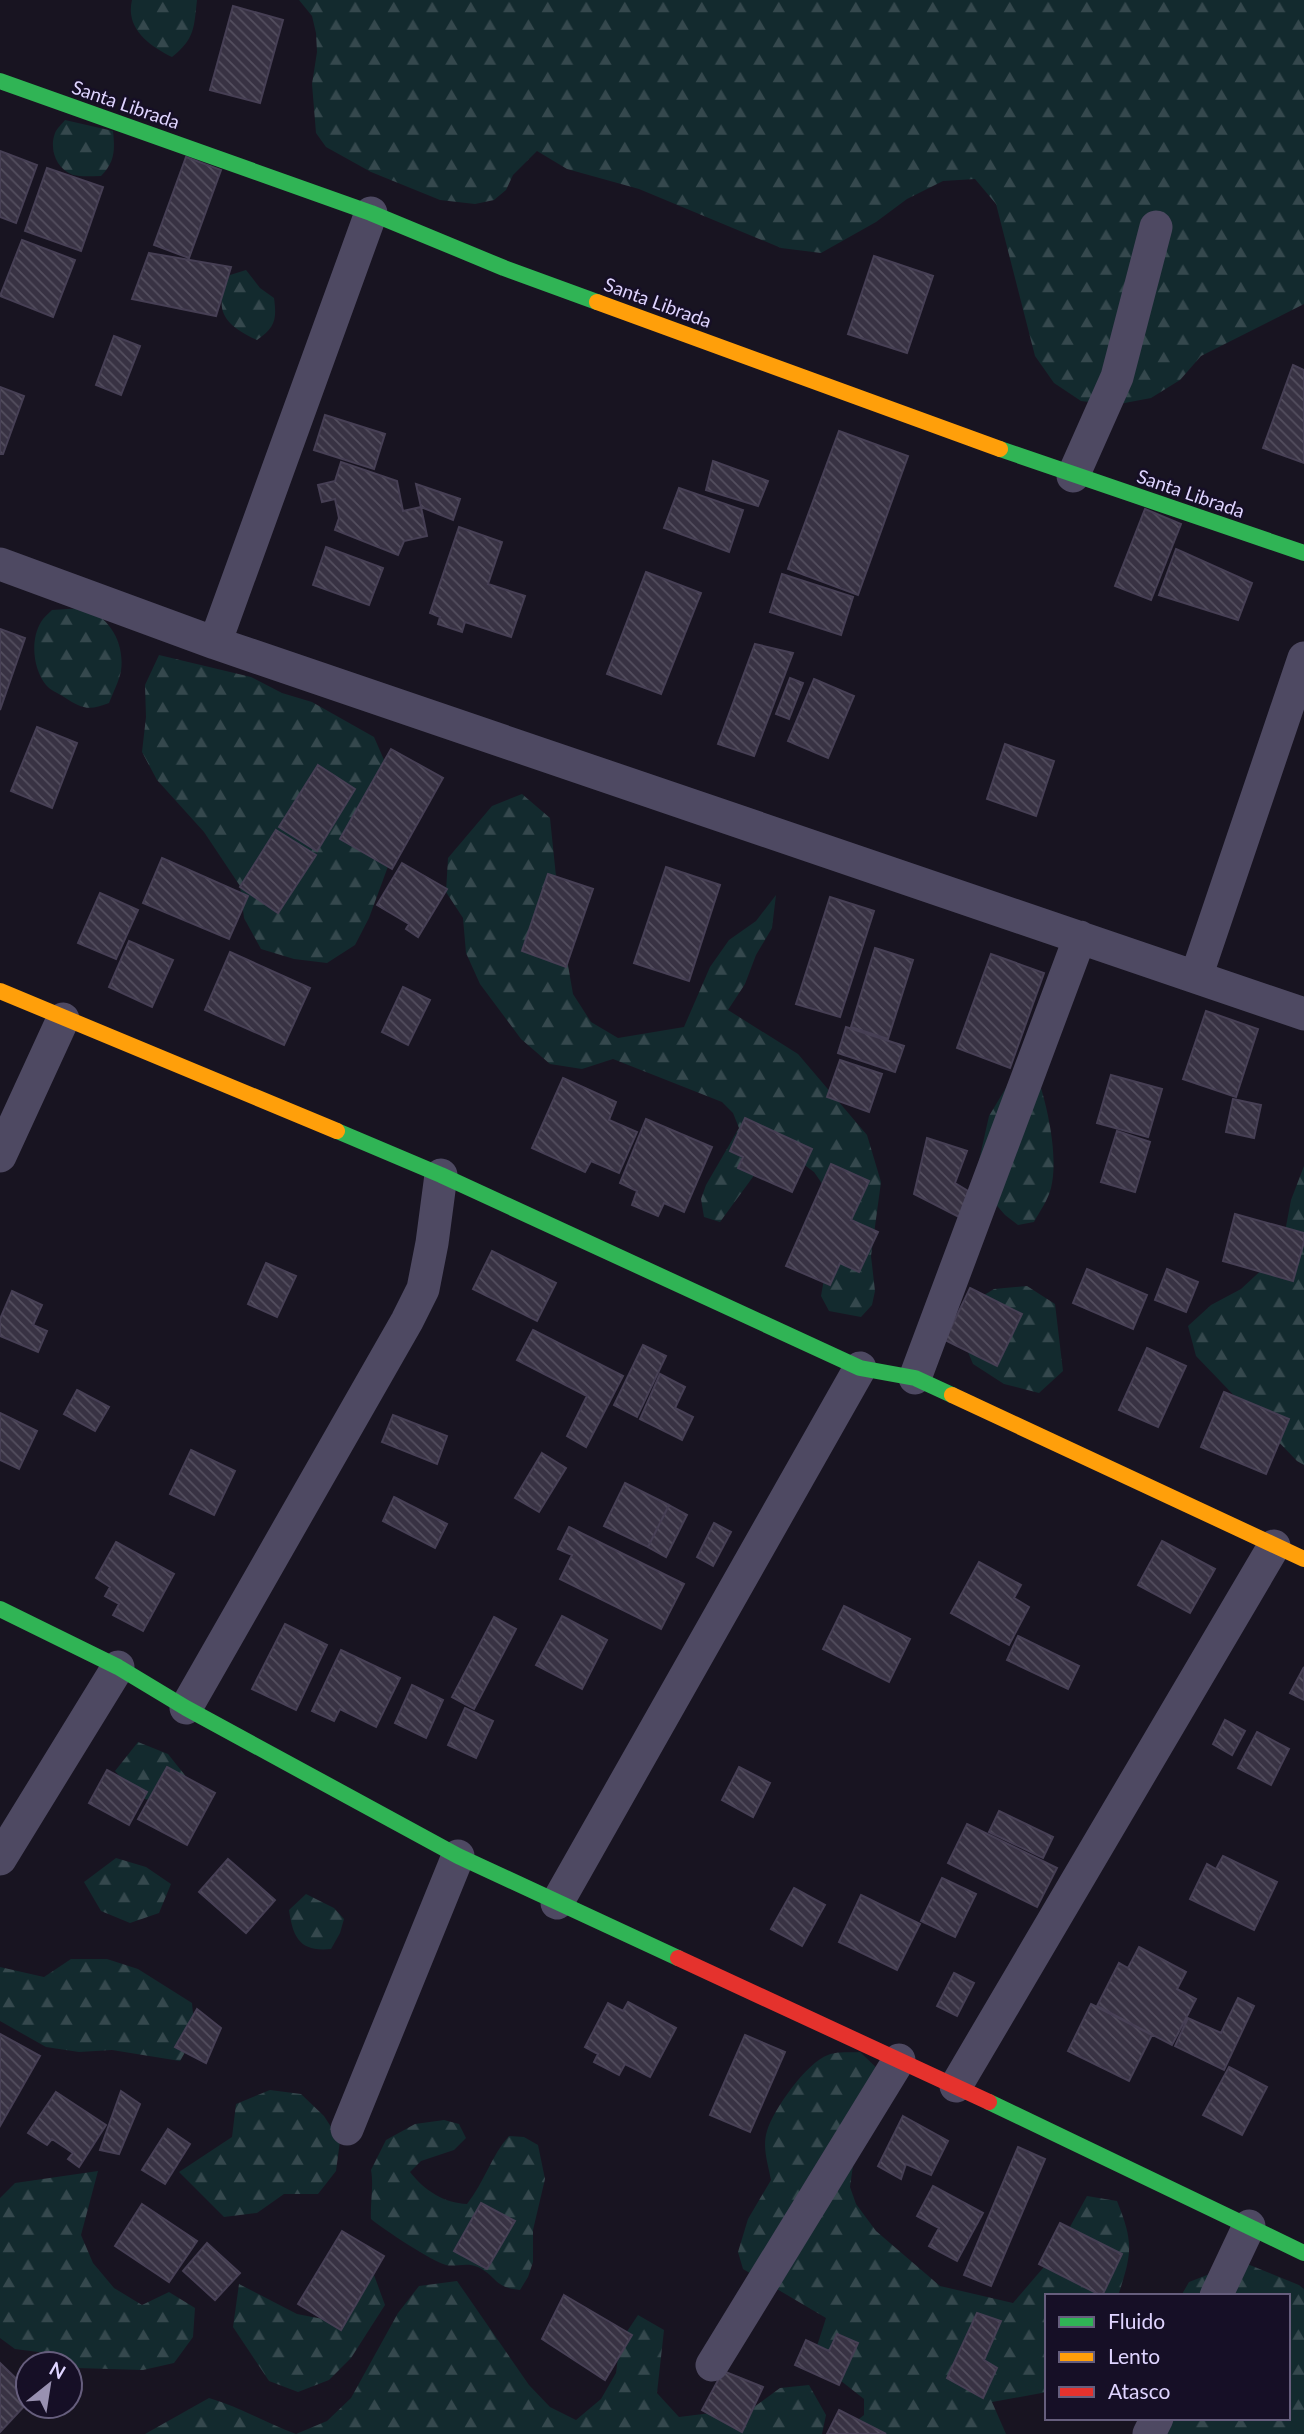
<svg xmlns="http://www.w3.org/2000/svg" width="1304" height="2434" font-family="Lato,sans-serif">
<defs>
<pattern id="forest-firs" width="22" height="20" patternUnits="userSpaceOnUse" patternTransform="scale(1.75)"><rect width="22" height="20" fill="#132a2e"/><path d="M5 1l3.5 6h-7zM16 11l3.5 6h-7z" fill="#35484d"/></pattern>
<pattern id="building-back-hatch" width="6" height="6" patternUnits="userSpaceOnUse" patternTransform="scale(1.75)"><rect width="6" height="6" fill="#383243"/><path d="M-1 5l2 2M0 0l6 6M5-1l2 2" fill="none" stroke="#544f5f"/></pattern>
</defs>
<rect width="100%" height="100%" fill="#181421"/>
<path fill="url(#forest-firs)" d="M132 0H197C194 27 195 39 172 57 150 46 125 29 132 0Z
M299 0H1304V304L1201 356 1180 380 1151 398 1114 405 1081 401 1054 383 1035 356 996 204 975 179 943 181 907 199 876 222 821 253 781 248 639 189 567 169 537 151 513 175 506 190 494 200 475 204 440 200 371 172 326 147 316 133 312 84 317 52 316 33 312 16Z
M65 120 113 131C115 150 115 162 101 176 91 176 82 177 73 175 56 169 49 149 55 133 57 128 62 124 65 120Z
M246 270 260 288 274 298C277 320 275 327 257 340 224 325 212 310 230 275Z
M84 608C109 617 125 642 121 671 119 681 113 693 109 703 89 711 82 709 64 697 58 693 50 690 46 685 33 669 30 640 41 622 43 618 48 614 52 610Z
M159 655 251 677 282 693 312 702 374 737 399 794 390 861 369 918 355 945 327 963 294 959 261 949 244 918 240 886 204 832 157 780 142 752 146 717 145 685Z
M522 794 550 818 561 925 573 994 591 1022 618 1038 684 1027 710 967 729 940 756 921 776 895 772 928 756 955 745 984 728 1010 798 1054 867 1135 881 1182 871 1256 875 1291 872 1305 861 1317 829 1311 821 1296 827 1262 846 1218 814 1172 787 1152 758 1170 720 1222 704 1217 701 1199 706 1185 739 1128 733 1113 722 1102 613 1059 582 1069 550 1064 521 1039 480 984 466 953 463 918 446 892 448 858 492 806Z
M1037 1075C1047 1105 1059 1156 1051 1188 1048 1200 1040 1211 1034 1222L1018 1225 1005 1215 992 1200 978 1165 989 1116 1013 1076Z
M1304 1166V1465L1297 1461 1196 1356 1188 1326 1211 1305 1241 1289 1268 1264 1284 1237 1291 1200Z
M1027 1286 1055 1304 1063 1371 1039 1393 1004 1384 973 1364 959 1331 971 1303 994 1289Z
M138 1742 168 1754 188 1779 174 1807 138 1797 115 1771Z
M116 1858 146 1867 171 1884 159 1913 130 1923 101 1911 84 1882Z
M306 1894 334 1908 344 1919 340 1933 331 1949C300 1952 293 1938 289 1910Z
M71 1959H107L138 1969 192 2003 195 2035 180 2061 112 2050 79 2052 46 2047 0 2021V1967L44 1977Z
M860 2052 882 2073 855 2151 850 2187 856 2204 876 2231 940 2286 1013 2303 1055 2254 1087 2196 1117 2201C1134 2243 1132 2253 1118 2296H1047V2392L992 2402 1006 2434H840L864 2415V2399L822 2366 816 2349 826 2318 743 2269 738 2252 748 2219 771 2180C768 2164 762 2147 767 2131 773 2110 807 2062 828 2055 837 2051 851 2053 860 2052Z
M270 2090 301 2094 324 2116 340 2141 336 2171 318 2194H284L257 2213 224 2217 179 2172 232 2137 236 2104Z
M444 2120 459 2124 466 2138 454 2150 421 2161 410 2172C425 2191 444 2203 467 2204 484 2183 491 2156 509 2136L524 2137 538 2145 545 2179 533 2230V2262L528 2277 520 2290C493 2287 498 2277 478 2267 467 2262 456 2267 446 2265 433 2262 383 2229 371 2219 370 2202 374 2187 371 2170L386 2140 415 2124Z
M98 2171 81 2235 93 2263 114 2288 142 2305 169 2292 195 2308 193 2337 174 2363 143 2370 76 2368 46 2353 15 2349 0 2338V2198L15 2183Z
M1235 2259 1299 2285 1304 2289V2434H1139V2418H1288V2296H1181L1189 2282 1207 2275Z
M374 2275 385 2305 351 2358 329 2380 298 2392 269 2381 233 2327 239 2284 297 2314 328 2320Z
M457 2281 529 2385 550 2407 576 2420 601 2399 616 2373 620 2342 638 2315 664 2330 657 2393 679 2417 711 2413 722 2408 754 2407 780 2388 809 2385 826 2415 822 2434H145L209 2398C240 2407 266 2423 296 2434L327 2421 351 2398 398 2313 419 2286Z"/>
<path fill="url(#building-back-hatch)" stroke="#463f54" stroke-width="2" d="M233 6 283 20 260 103 210 90Z
M0 151 37 165 16 223 0 217Z
M186 157 221 170 189 258 154 245Z
M47 168 103 187 81 251 25 231Z
M22 240 75 260 53 317 0 296Z
M149 253 231 267 216 316 132 299Z
M874 256 933 276 907 353 848 334Z
M114 336 140 346 121 395 96 385Z
M1293 365 1304 370V463L1263 448Z
M0 387 24 396 3 454H0Z
M325 415 385 434 374 469 314 450Z
M839 431 908 456 858 595 788 569Z
M713 461 768 481 758 506 706 490Z
M341 462 397 481 403 511 421 507 427 536 404 541 398 555 335 530 339 518 335 499 322 502 318 485 335 481Z
M416 484 460 499 453 520 421 507Z
M679 488 743 510 729 552 664 528Z
M1145 509 1181 524 1151 600 1115 586Z
M459 527 502 542 488 584 525 596 511 637 465 622 462 632 438 624 440 617 430 613Z
M326 547 383 568 369 605 313 585Z
M1176 549 1252 583 1238 620 1159 595Z
M646 572 701 593 661 694 607 674Z
M782 574 853 597 841 635 770 612Z
M0 629 25 638 0 710Z
M755 644 793 653 754 756 718 744Z
M790 678 803 683 789 719 776 714Z
M814 679 854 696 828 758 788 741Z
M37 727 77 743 52 808 11 791Z
M1005 744 1054 761 1036 816 987 799Z
M391 749 443 778 392 869 340 839Z
M318 765 355 789 317 851 279 827Z
M276 830 316 855 278 913 240 887Z
M162 858 248 896 229 939 143 903Z
M402 863 447 889 418 937 406 929 409 924 377 905Z
M666 867 720 885 689 981 634 963Z
M548 874 593 889 566 967 522 951Z
M100 893 138 910 116 959 78 943Z
M830 897 874 911 840 1017 796 1004Z
M129 941 173 960 152 1007 109 987Z
M875 948 913 960 888 1039 851 1027Z
M230 952 310 988 284 1045 205 1010Z
M991 954 1044 973 1010 1068 957 1048Z
M403 987 430 1000 408 1045 382 1032Z
M1206 1011 1258 1029 1236 1097 1183 1079Z
M846 1027 904 1046 895 1072 838 1053Z
M840 1060 882 1074 869 1112 827 1097Z
M1111 1075 1162 1089 1148 1137 1097 1123Z
M563 1078 616 1102 609 1120 637 1132 619 1173 591 1161 585 1172 532 1148Z
M1233 1099 1261 1105 1254 1138 1226 1132Z
M745 1118 812 1149 792 1192 738 1168 743 1157 730 1151Z
M646 1119 712 1147 684 1212 664 1203 658 1216 632 1205 637 1191 620 1183Z
M1117 1131 1150 1142 1135 1192 1101 1182Z
M927 1138 967 1151 955 1183 968 1191 961 1218 914 1194Z
M831 1164 869 1181 851 1220 878 1232 859 1272 840 1263 830 1285 786 1266Z
M1235 1214 1304 1233V1242L1293 1281 1223 1261Z
M492 1251 556 1283 537 1321 473 1289Z
M266 1263 296 1276 277 1317 248 1304Z
M1087 1269 1147 1295 1133 1329 1073 1303Z
M1167 1269 1198 1282 1186 1312 1155 1300Z
M970 1288 1022 1314 997 1366 945 1340Z
M12 1291 42 1305 33 1325 47 1331 38 1352 0 1336V1319Z
M533 1330 623 1376 586 1447 567 1436 587 1396 517 1360Z
M643 1345 666 1356 637 1417 614 1405Z
M1147 1348 1186 1366 1158 1427 1119 1410Z
M660 1374 685 1387 675 1408 693 1417 682 1440 640 1419Z
M77 1390 109 1407 95 1431 64 1414Z
M1224 1392 1289 1419 1266 1474 1201 1447Z
M0 1413 37 1431 19 1469 0 1460Z
M393 1415 447 1436 437 1464 382 1442Z
M191 1450 235 1471 214 1515 170 1494Z
M542 1453 566 1468 539 1512 515 1498Z
M625 1483 669 1505 648 1547 604 1526Z
M394 1497 447 1524 435 1548 383 1521Z
M669 1505 687 1515 666 1557 648 1547Z
M714 1523 731 1532 713 1566 697 1557Z
M569 1527 684 1584 661 1629 560 1579 572 1555 558 1549Z
M1162 1541 1215 1569 1190 1613 1138 1585Z
M116 1542 174 1574 143 1631 113 1615 119 1604 105 1596 110 1587 96 1578Z
M979 1562 1021 1585 1014 1598 1029 1607 1009 1645 951 1613Z
M844 1606 910 1639 889 1682 823 1649Z
M562 1616 607 1640 582 1689 536 1665Z
M494 1617 516 1629 474 1709 452 1697Z
M285 1624 327 1645 296 1710 252 1689Z
M1018 1636 1079 1666 1068 1689 1007 1660Z
M341 1650 400 1678 376 1727 340 1709 334 1721 312 1711Z
M1304 1667V1700L1290 1693Z
M412 1685 443 1700 426 1738 395 1723Z
M465 1708 493 1721 476 1758 448 1745Z
M1225 1720 1245 1731 1232 1755 1213 1744Z
M1257 1732 1289 1749 1271 1785 1238 1768Z
M167 1767 215 1793 187 1845 138 1819Z
M739 1767 770 1783 753 1817 722 1800Z
M107 1770 147 1792 129 1825 89 1803Z
M999 1811 1053 1837 1043 1858 989 1832Z
M967 1824 1057 1868 1037 1907 948 1863Z
M1223 1856 1277 1882 1254 1930 1190 1899 1207 1864 1216 1869Z
M228 1859 275 1900 246 1933 199 1892Z
M942 1878 976 1894 955 1937 921 1921Z
M794 1888 825 1905 802 1946 771 1929Z
M861 1895 920 1924 897 1970 839 1942Z
M1139 1947 1186 1972 1177 1989 1196 1999 1172 2045 1097 2006 1119 1963 1128 1968Z
M954 1973 974 1983 957 2016 937 2006Z
M1238 1998 1254 2006 1224 2070 1175 2046 1188 2018 1221 2033Z
M628 2002 676 2028 650 2077 625 2064 619 2075 594 2062 598 2054 585 2047 608 2003 623 2011Z
M1091 2004 1152 2035 1129 2081 1068 2051Z
M197 2009 221 2028 206 2063 175 2047Z
M0 2034 40 2056 0 2126Z
M745 2035 785 2052 750 2132 710 2115Z
M1229 2067 1267 2087 1242 2135 1203 2115Z
M121 2091 140 2104 119 2154 100 2150Z
M56 2092 106 2125 79 2167 68 2159 73 2153 52 2139 47 2145 28 2133Z
M903 2116 948 2141 931 2175 906 2164 901 2179 878 2166Z
M168 2129 190 2144 165 2184 142 2170Z
M1018 2147 1045 2159 991 2286 964 2275Z
M933 2186 983 2213 957 2261 929 2246 939 2228 917 2216Z
M481 2203 515 2221 487 2269 454 2251Z
M142 2204 197 2241 169 2282 115 2246Z
M1060 2223 1122 2254 1102 2296 1039 2264Z
M342 2231 384 2256 341 2330 298 2304Z
M207 2243 240 2273 215 2300 183 2271Z
M564 2295 632 2335 605 2380 542 2339Z
M977 2313 1001 2321 984 2360 997 2368 983 2398 947 2378Z
M837 2334 858 2343 839 2385 795 2365 806 2340 829 2351Z
M0 2363 28 2390V2402L0 2432Z
M723 2371 763 2387 742 2432 702 2410Z
M839 2410 886 2434H827Z"/>
<g fill="none" stroke-linecap="round" stroke-linejoin="round">
<path stroke="#4e4962" stroke-width="33" d="M1073 476 1117 377 1156 227
M0 564 215 643 1304 1014
M215 643 371 213
M1196 977 1304 658
M0 1156 63 1019
M915 1378 1080 937
M186 1708 407 1321 423 1289 432 1243 441 1175
M0 1859 118 1667
M557 1903 860 1368
M956 2086 1274 1546
M347 2129 458 1856
M1216 2296 1249 2226
M712 2365 899 2060
M1149 2434 1157 2418"/>
<path stroke="#30b455" stroke-width="16" d="M0 81 371 213 504 268 597 302
M1000 449 1304 553
M337 1131 441 1175 860 1368 915 1378 952 1395
M0 1609 118 1667 186 1708 458 1856 678 1958
M989 2102 1304 2253"/>
<path stroke="#ff9f0a" stroke-width="16" d="M597 302 1000 449
M0 991 337 1131
M952 1395 1304 1559"/>
<path stroke="#e5322d" stroke-width="16" d="M678 1958 989 2102"/>
</g>
<g text-anchor="middle" dominant-baseline="central" stroke-width="5" stroke-linejoin="round" paint-order="stroke">
<g font-size="19" fill="#dfd4ff" stroke="#160f26">
<text transform="translate(126 104) rotate(19)">Santa Librada</text>
<text transform="translate(658 302) rotate(20)">Santa Librada</text>
<text transform="translate(1191 493) rotate(19)">Santa Librada</text>
</g>
</g>
<rect x="1045" y="2294" width="245" height="126" fill="#160f26" stroke="#665e7d" stroke-width="2"/>
<rect x="1059" y="2317" width="35" height="10" fill="#30b455" stroke="#665e7d" stroke-width="2"/>
<text x="1108" y="2329" font-size="21" fill="#dfd4ff">Fluido</text>
<rect x="1059" y="2352" width="35" height="10" fill="#ff9f0a" stroke="#665e7d" stroke-width="2"/>
<text x="1108" y="2364" font-size="21" fill="#dfd4ff">Lento</text>
<rect x="1059" y="2387" width="35" height="10" fill="#e5322d" stroke="#665e7d" stroke-width="2"/>
<text x="1108" y="2399" font-size="21" fill="#dfd4ff">Atasco</text>
<g transform="translate(49 2385) rotate(30)"><circle r="33" fill="#160f26" stroke="#665e7d" stroke-width="2"/>
<path d="M0-5L12 26L0 18L-12 26Z" fill="#9991b1"/>
<text y="-10" font-size="19" font-weight="bold" text-anchor="middle" fill="#dfd4ff">N</text>
</g>
</svg>
